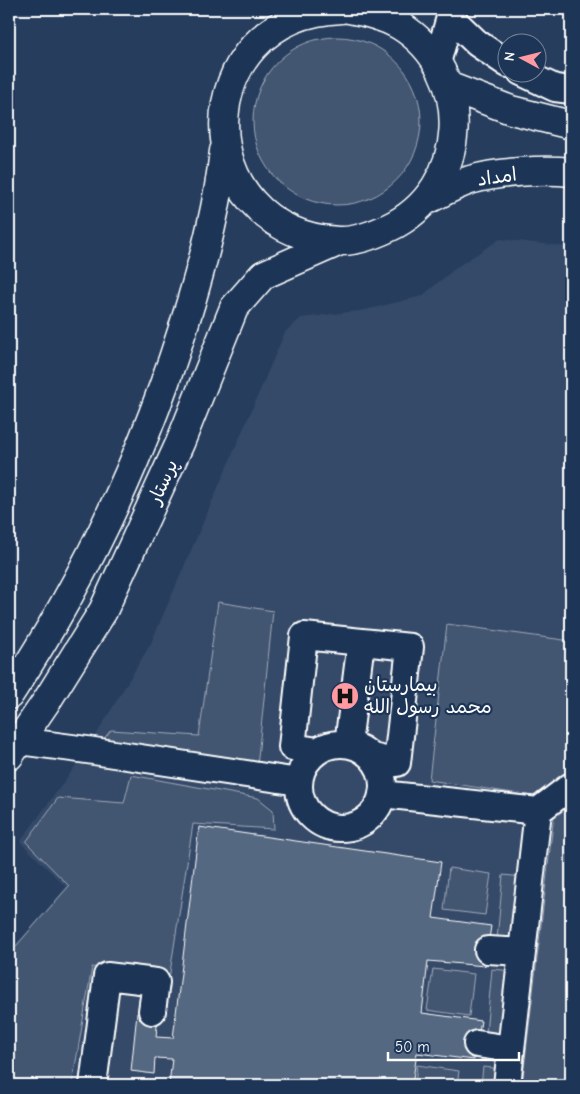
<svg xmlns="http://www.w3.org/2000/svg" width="580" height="1094" font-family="'Comic Neue','Playpen Sans Arabic',sans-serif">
<rect width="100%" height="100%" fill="#263d5e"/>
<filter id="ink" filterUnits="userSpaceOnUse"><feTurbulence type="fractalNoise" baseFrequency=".02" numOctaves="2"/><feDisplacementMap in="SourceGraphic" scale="10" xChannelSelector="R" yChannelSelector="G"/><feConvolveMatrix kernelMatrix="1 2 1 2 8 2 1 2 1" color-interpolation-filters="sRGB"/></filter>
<g filter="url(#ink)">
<path fill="#344a68" d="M500 239 571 247V1085H9V952L66 887 20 842 87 750 151 643 285 332 301 318 365 310 422 296 458 266Z"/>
<path fill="#425672" stroke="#a0aab8" d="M253 121a84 84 0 1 1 168 0a84 84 0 1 1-168 0Z
M218 602 273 611 257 767 102 741 111 730 199 736Z
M447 624 571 641V775L539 797 429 780Z
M131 775 258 798 273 810 274 829 193 824 169 979 92 967 72 1085H9V954L69 886 26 842 58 798 124 803Z
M571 803V1073L567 1085H522L554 815Z
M449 868 491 874 485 915 444 910Z
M503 875 523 877 517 941 497 939Z
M433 969 474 974 469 1016 427 1010Z
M492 969 513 971 507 1035 486 1033Z
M417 1065 459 1071 457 1085H415Z
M483 1067 503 1069 502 1085H481Z"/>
<path fill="#556781" stroke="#fff" d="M199 827 441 862 433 918 491 926 485 966 428 961 422 1013 481 1021 474 1060 417 1053 412 1085H169L172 1059 155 1058 154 1074 131 1071 137 1013 158 1016 156 1037 173 1038Z"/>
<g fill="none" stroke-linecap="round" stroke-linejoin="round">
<defs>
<path id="minor" d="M450 17 477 43 508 64
M437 63 450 17 449 9
M521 72 555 88 571 90
M19 741 87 750 299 782
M299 786a42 42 0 1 1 84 0a42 42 0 1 1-84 0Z
M348 744 361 642
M318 751 292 747 304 636 410 647 397 763 372 757
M382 794 538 811 507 1085
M538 811 571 786
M488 950 522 952
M477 1044 511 1049
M93 1085 107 976 156 982 152 1011"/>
<path id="major" d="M342 9C186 15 185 231 338 241 355 242 373 235 388 228 470 190 477 72 399 25 383 16 366 12 349 9
M448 86 511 110 571 125
M427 200C441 193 455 185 470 180 497 172 543 169 571 172
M9 695C88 575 150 441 191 302 206 251 218 204 224 151
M9 756 48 699 103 611 180 443 234 308 263 275 340 241"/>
</defs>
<use href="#minor" stroke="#fff" stroke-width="30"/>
<use href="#major" stroke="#fff" stroke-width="31"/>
<use href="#minor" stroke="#1d3557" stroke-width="26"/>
<use href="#major" stroke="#1d3557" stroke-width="28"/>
</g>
</g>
<defs>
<symbol id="hospital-disc" viewBox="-11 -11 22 22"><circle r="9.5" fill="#ff9aa2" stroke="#1d3557"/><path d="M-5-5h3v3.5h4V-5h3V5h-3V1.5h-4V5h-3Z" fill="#111"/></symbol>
</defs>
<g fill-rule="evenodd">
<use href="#hospital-disc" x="329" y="680" width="32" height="32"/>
</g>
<g text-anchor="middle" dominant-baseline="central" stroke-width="4.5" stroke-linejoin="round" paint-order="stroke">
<g font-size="19" fill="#fff" stroke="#1d3557">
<text transform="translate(497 177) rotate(-8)">امداد</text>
<text transform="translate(163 482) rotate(-66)">پرستار</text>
</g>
<g font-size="19" fill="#fff" stroke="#1d3557" text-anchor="start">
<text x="364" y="685">بیمارستان<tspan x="364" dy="22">محمد رسول الله</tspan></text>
</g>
</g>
<rect width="580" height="1094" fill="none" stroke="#1d3557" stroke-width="30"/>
<rect x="15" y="15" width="550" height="1064" fill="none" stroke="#fff" stroke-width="2" filter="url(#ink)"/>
<g transform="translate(522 58) rotate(277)"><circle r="24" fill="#1d3557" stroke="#77869a"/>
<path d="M0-4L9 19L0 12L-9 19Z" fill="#ff9aa2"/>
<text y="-8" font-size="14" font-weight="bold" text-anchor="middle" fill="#ffffff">N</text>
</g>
<path d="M388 1052v8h131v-8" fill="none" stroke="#ffffff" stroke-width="2.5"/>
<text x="395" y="1052" font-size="15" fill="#ffffff" stroke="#1d3557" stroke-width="4" paint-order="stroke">50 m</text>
</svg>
